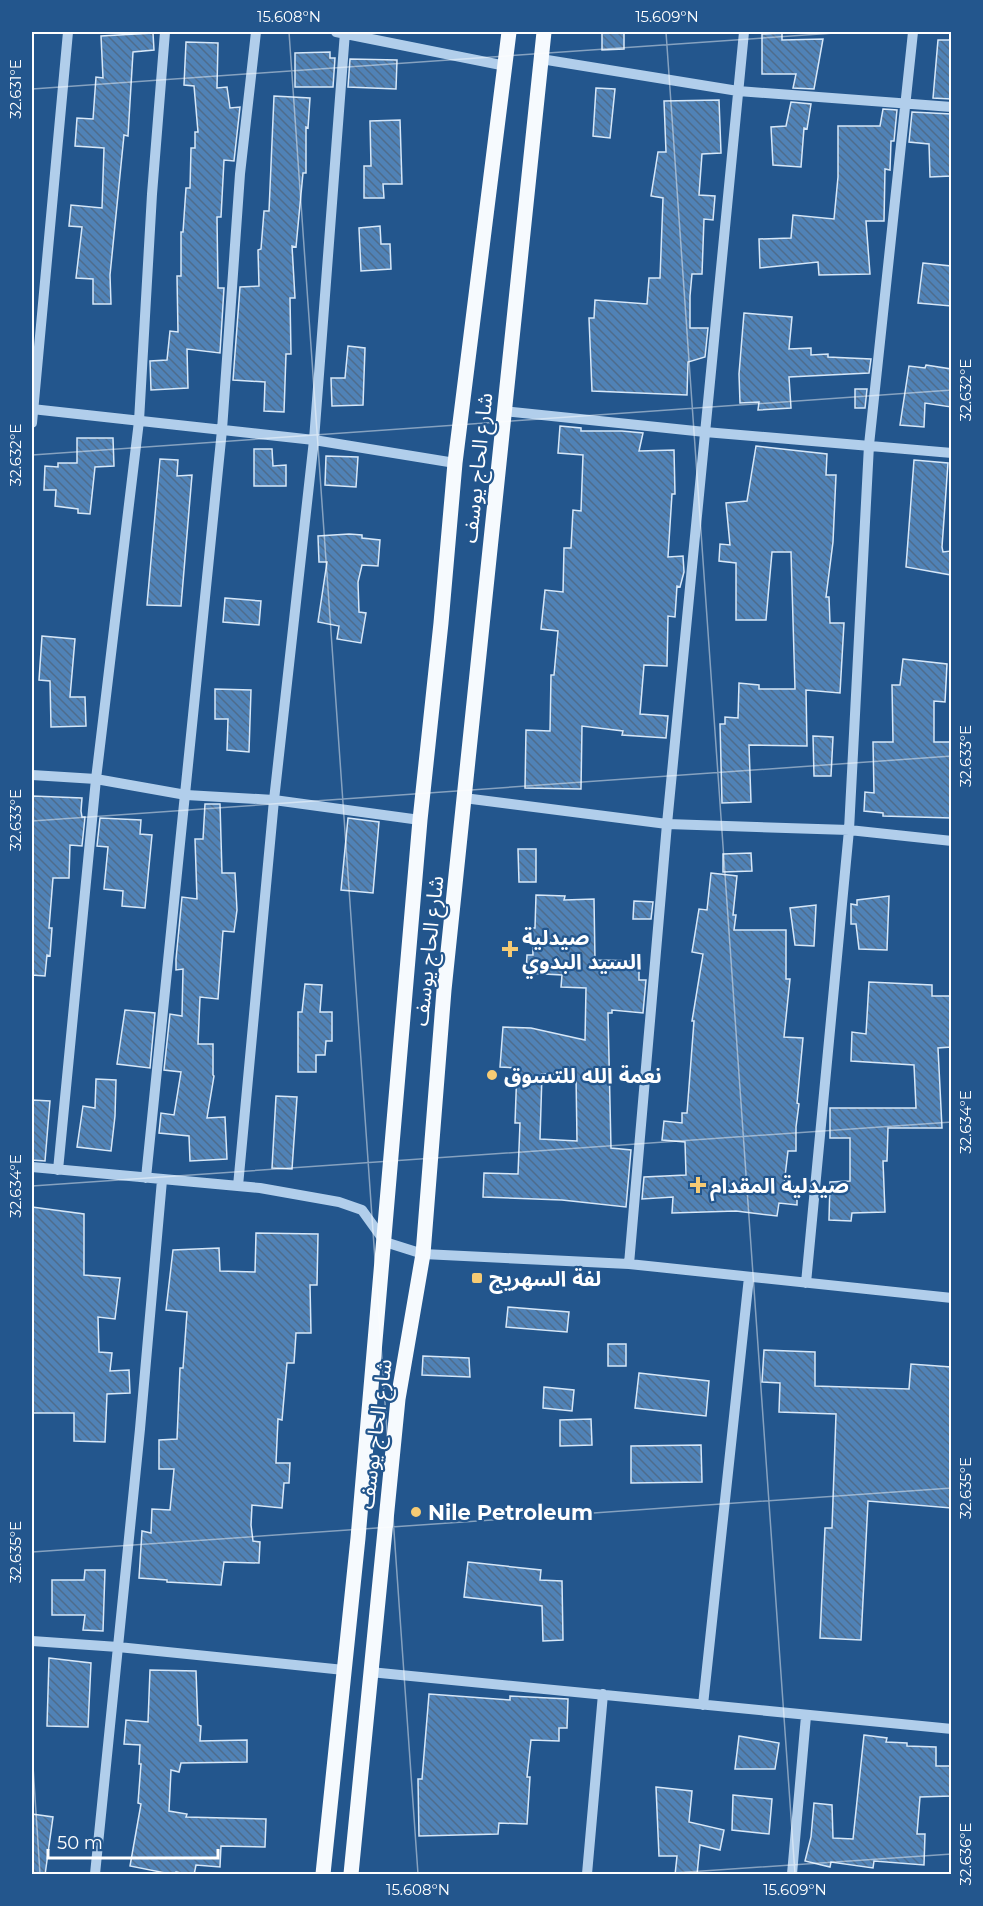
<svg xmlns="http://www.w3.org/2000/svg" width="983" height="1906" font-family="Montserrat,'Noto Sans Arabic',sans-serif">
<defs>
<pattern id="building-back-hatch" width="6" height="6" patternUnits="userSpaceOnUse" patternTransform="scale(1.5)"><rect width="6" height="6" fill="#5082b6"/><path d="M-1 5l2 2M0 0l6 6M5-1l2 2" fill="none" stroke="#4e6c8c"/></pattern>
</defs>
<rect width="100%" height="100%" fill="#23568d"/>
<path fill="url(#building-back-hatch)" stroke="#d6e7f8" stroke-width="1.5" fill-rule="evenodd" d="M602 32H624V49L602 50Z
M153 33 154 50 133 52 128 136 124 135 110 275 111 304H93V279L76 278 82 227 69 226 71 205 102 208 104 148 75 146 77 118 93 119 96 77 103 78 101 36Z
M782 33V40L823 39 814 89 793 88 796 74H762V34Z
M938 40H951V99L933 98Z
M186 42 218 43 217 88 227 87 230 108 240 107 234 161 224 160 221 217H217L218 288H224L220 353 187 349 188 388 151 390 150 361 167 360 170 331 178 332 177 276H181V232H183L186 188H190L191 148H195V132H198L194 86 184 85Z
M330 52V58H335L333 87H295V53Z
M350 59 397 60 396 89 348 87Z
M596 88 615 89 610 138 593 136Z
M274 96 310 98 308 128 306 127V173H303L296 247 292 246 295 298H290L291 354H286L284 412 264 411 265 382 233 380 240 287 259 286 258 250 261 249 264 211H269Z
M719 100 721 153 702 154 699 195 715 196 713 220 704 219 702 274H692L690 296V328H708L705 357 688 362 687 395 592 391 589 318H594L595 300 647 304 649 278H660L663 198 651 196 658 152H666L664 101Z
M791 102 811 104 807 129 804 128 801 167 773 165 771 127 786 126Z
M883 109 897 110 894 141H891L890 170 885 169 884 221H866L870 274 819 275 818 262 760 268 759 239 791 238 793 215 834 219 838 177V126H880Z
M912 112 951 114V176L930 177 929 144 909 142Z
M400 120 402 184H383L384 198H364V166H371L370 121Z
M380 226 381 244H390L391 269 361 271 359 228Z
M923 263 951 266V306L918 303Z
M744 313 792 317 789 349 811 348V355L828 354V357L871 359 869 373 789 377 791 408 758 410 759 402 740 403 739 374Z
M348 346 365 348 363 405 332 406 331 378H345Z
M926 365 951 369V407L925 403 924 427 900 425 909 366 925 368Z
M855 389H867L865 408H855Z
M560 426 581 428V431H622L643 433 639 451 674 450 675 494H672L668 557 683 556 684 572 680 587 677 586 675 617 668 616 667 666 644 665 640 714 668 716 666 738 622 735 623 731 582 726 581 789 525 788 526 730 550 731 551 675H554L558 631 541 629 545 590 563 592 564 548H571L573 510 581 511 583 455 558 453Z
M77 438H113L114 466 95 467 90 514 78 513V509L55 506 56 490H44L45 466 58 467V463H77Z
M756 446 827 454 826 475H836L833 542 826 597H829L830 623H844L840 693 806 690 807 746 749 745 751 802 722 803 720 724H725V717L738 718 739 683 759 685V689H795L791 552H772L766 620H736V563L719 561 720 544 730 545 726 503 747 501Z
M254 449H272L273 466 286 465V486H254Z
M326 456 358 457 356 487 325 485Z
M160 459 178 460 177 476 192 475 181 606 147 605Z
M914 460 948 463 942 547 943 552 951 551V575L906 567Z
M349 534 362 535V538L380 540 378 566 362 565 358 582 359 612 366 613 361 643 337 639 339 626 318 622 327 562H319L318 536Z
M225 598 261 601 259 625 223 622Z
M42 636 75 639 70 697H85L86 726 51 727 50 681 39 680Z
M903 659 947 664 945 702 934 701V742H951V818L883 816V813L864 811 865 792 874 793 873 742H893L892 685H900Z
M215 689 251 690 249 752 227 750 228 719H215Z
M813 736 833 737 831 776H814Z
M32 796 82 798 81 811 82 817H85L82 846 70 845 69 878H53L49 928H52L50 956 47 955 45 976 32 975Z
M205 804H220L222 873H235L237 910 234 932 223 931 218 999 200 997 198 1044H213V1075L214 1076 207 1118 225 1117 227 1159 190 1161 189 1136 159 1133 161 1113 174 1115 181 1072 164 1070 170 1014 182 1016 183 969 176 970V959L182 897 197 899 195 839H203Z
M100 818 141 820 140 834 152 835 145 908 122 906 123 891 104 889 108 847 97 846Z
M348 818 379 822 373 893 341 890Z
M518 849H536V882H519Z
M751 853 752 871 723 872V854Z
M711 873 737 876 733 915H736L734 930H786V979H790L784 1037 803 1038 797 1103 799 1104 796 1127V1151H788L784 1185 797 1187V1205L779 1203 777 1216 736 1211 672 1213 673 1197 642 1199 644 1177 686 1175 685 1142 662 1140 664 1121 682 1123V1113H687L694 1021H692L703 954 692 952 699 909 707 910Z
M536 895 565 896 564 900 594 899 595 960 639 961V980H646L643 1013 612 1010V1013H608L611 1148 631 1150 626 1207 562 1200 483 1197 484 1173 518 1174 520 1123H515L517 1068 500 1067 503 1027 531 1028 585 1040 586 988 561 987 562 975 526 973 527 955H533L532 928H535ZM542 1074 576 1075 577 1141 540 1139Z
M889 896 887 950 859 949 856 924H851V904L857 905V900Z
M634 901 653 902 651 919H633Z
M816 905 814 946 795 945 790 908Z
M869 982 932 985V996H951V1047L938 1048 942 1128H888L887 1161H883L885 1212 852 1213 851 1221 829 1220 830 1182 850 1181V1138H830V1108H916L914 1065 851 1061 852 1032 866 1034Z
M305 984 322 985 320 1012H332V1041H326L325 1055H316V1072H298V1012H302Z
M125 1010 155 1013 150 1068 117 1064Z
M96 1079 116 1080 115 1116 111 1151 77 1147 83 1106 95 1108Z
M276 1096 297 1097 292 1169 272 1168Z
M32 1100 50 1101 45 1161 32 1160Z
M32 1207 84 1214V1275L120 1278 115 1319 98 1317 99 1352 112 1353 110 1371 129 1370 130 1393 107 1394 105 1442 74 1441V1413H32Z
M256 1233 318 1234 317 1285H310L311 1333H296L294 1363H287L282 1420 278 1419 276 1463H290L289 1483H284L282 1508 252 1505 251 1525 253 1541 260 1542 259 1563 224 1562 221 1585 167 1582V1580L139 1578 142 1531 151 1533 152 1509 170 1510 174 1469H159V1440L177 1439 180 1368H183L187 1312 166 1310 173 1250 219 1248 220 1271 255 1272Z
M508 1307 569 1312 567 1332 506 1327Z
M608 1344H626V1366H608Z
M764 1350 815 1352V1386L909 1389 911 1364 951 1367V1508L868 1501 861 1640 820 1638 825 1528H832L836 1414 779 1412 780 1383 762 1382Z
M423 1356 469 1358 470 1377 422 1375Z
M639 1373 709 1381 706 1416 635 1408Z
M544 1387 574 1390 572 1411 543 1408Z
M591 1419 592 1445 560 1446V1420Z
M701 1445 702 1482 631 1483V1446Z
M468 1562 541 1570 540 1580 562 1581 563 1640 543 1641 542 1606 464 1597Z
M85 1570H105L103 1631 83 1630 85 1615H52V1580H84Z
M49 1658 91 1663 88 1727 47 1726Z
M150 1670 196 1671 198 1725 201 1726 200 1741 247 1740V1762L181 1763 179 1772 171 1770 169 1811 187 1814 186 1817 266 1819 265 1847 221 1846 220 1867 196 1865 194 1875 176 1872 175 1875 130 1866 141 1804 138 1803 141 1764H139L140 1745 124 1744 126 1720 148 1722Z
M429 1694 510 1700V1696L568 1699 567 1728H559V1741L531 1740 527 1777H530L527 1824 499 1823 498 1834 419 1836 418 1779H422Z
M864 1735 887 1738 886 1742 907 1743V1746L936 1747V1766H951V1796L920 1797 917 1834H925L924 1865 874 1861 873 1868 831 1862 830 1867 805 1861 811 1837 814 1803 832 1805 833 1838 853 1839Z
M739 1736 779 1743 775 1769H735Z
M656 1787 692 1791 689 1822 724 1830 720 1850 700 1845 697 1875H675L677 1856H659Z
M733 1795 772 1799 769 1834 732 1830Z
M32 1814 53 1817 45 1875H32Z"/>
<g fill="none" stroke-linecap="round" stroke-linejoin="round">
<path stroke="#b1ceeb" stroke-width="10" d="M336 32 506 66
M541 59 738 91 952 107
M32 409 314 440 455 463
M504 411 705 432 952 453
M32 423 68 32
M32 775 96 779 186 795 274 800 420 820
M464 798 667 824 849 830 952 841
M32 1167 260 1188 339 1202 362 1210 385 1242 423 1254 629 1264 952 1298
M58 1170 96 779 139 421 152 194 165 32
M146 1178 222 430 240 174 256 32
M238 1186 274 800 314 440 345 32
M629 1264 667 824 744 32
M806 1283 849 830 869 445 913 32
M32 1641 118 1647 344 1670
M370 1672 952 1729
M703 1705 749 1277
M95 1874 140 1429 162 1180
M587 1874 603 1694
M792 1874 806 1716"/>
<path stroke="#f6fafe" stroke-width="15" d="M323 1874 358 1538 420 820 441 623 455 463 509 32
M351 1874 398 1399 423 1254 444 990 544 32"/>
</g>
<path fill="none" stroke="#fff" stroke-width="1.5" stroke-opacity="0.45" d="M289 32 418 1874M666 32 795 1874M32 89 849 32M32 455 952 390M32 821 952 756M32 1186 952 1122M32 1552 952 1488M32 1751 40 1874M659 1874 952 1854"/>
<g fill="#f6cb74" stroke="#23568d" stroke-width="2">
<path d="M507 940h6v6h6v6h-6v6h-6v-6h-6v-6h6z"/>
<circle cx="492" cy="1075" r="6"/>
<path d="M695 1176h6v6h6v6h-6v6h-6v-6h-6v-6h6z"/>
<rect x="471" y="1272" width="12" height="12" rx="3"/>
<circle cx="416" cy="1512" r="6"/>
</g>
<g text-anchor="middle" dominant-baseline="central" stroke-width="4.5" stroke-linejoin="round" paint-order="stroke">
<g font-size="21" fill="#fff" stroke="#23568d">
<text transform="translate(477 468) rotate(-84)">شارع الحاج يوسف</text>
<text transform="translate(428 951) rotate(-84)">شارع الحاج يوسف</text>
<text transform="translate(375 1434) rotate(-83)">شارع الحاج يوسف</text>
</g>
<g font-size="21" font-weight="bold" fill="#fff" stroke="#23568d" text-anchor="start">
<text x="522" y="937">صيدلية<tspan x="522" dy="24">السيد البدوي</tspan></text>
<text x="504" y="1075">نعمة الله للتسوق</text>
<text x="710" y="1185">صيدلية المقدام</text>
<text x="489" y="1278">لفة السهريج</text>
<text x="428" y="1512">Nile Petroleum</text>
</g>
</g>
<rect width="983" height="1906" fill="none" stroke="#23568d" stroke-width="66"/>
<path d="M48 1849v9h170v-9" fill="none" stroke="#ffffff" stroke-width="3"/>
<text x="57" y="1849" font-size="18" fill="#ffffff" stroke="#23568d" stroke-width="4.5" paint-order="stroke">50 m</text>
<rect x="33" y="33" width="917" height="1840" fill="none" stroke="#fff" stroke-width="2"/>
<g font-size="15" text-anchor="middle" fill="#fff">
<text x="289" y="22">15.608°N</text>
<text x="667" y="22">15.609°N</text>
<text transform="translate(16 89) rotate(-90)" y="5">32.631°E</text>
<text transform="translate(966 390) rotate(-90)" y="5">32.632°E</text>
<text transform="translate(16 455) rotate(-90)" y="5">32.632°E</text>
<text transform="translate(966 756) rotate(-90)" y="5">32.633°E</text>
<text transform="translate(16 820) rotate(-90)" y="5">32.633°E</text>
<text transform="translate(966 1122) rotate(-90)" y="5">32.634°E</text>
<text transform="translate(16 1186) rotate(-90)" y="5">32.634°E</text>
<text transform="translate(966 1488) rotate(-90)" y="5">32.635°E</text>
<text transform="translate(16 1552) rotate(-90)" y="5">32.635°E</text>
<text transform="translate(966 1854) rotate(-90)" y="5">32.636°E</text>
<text x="418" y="1895">15.608°N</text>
<text x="795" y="1895">15.609°N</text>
</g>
</svg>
